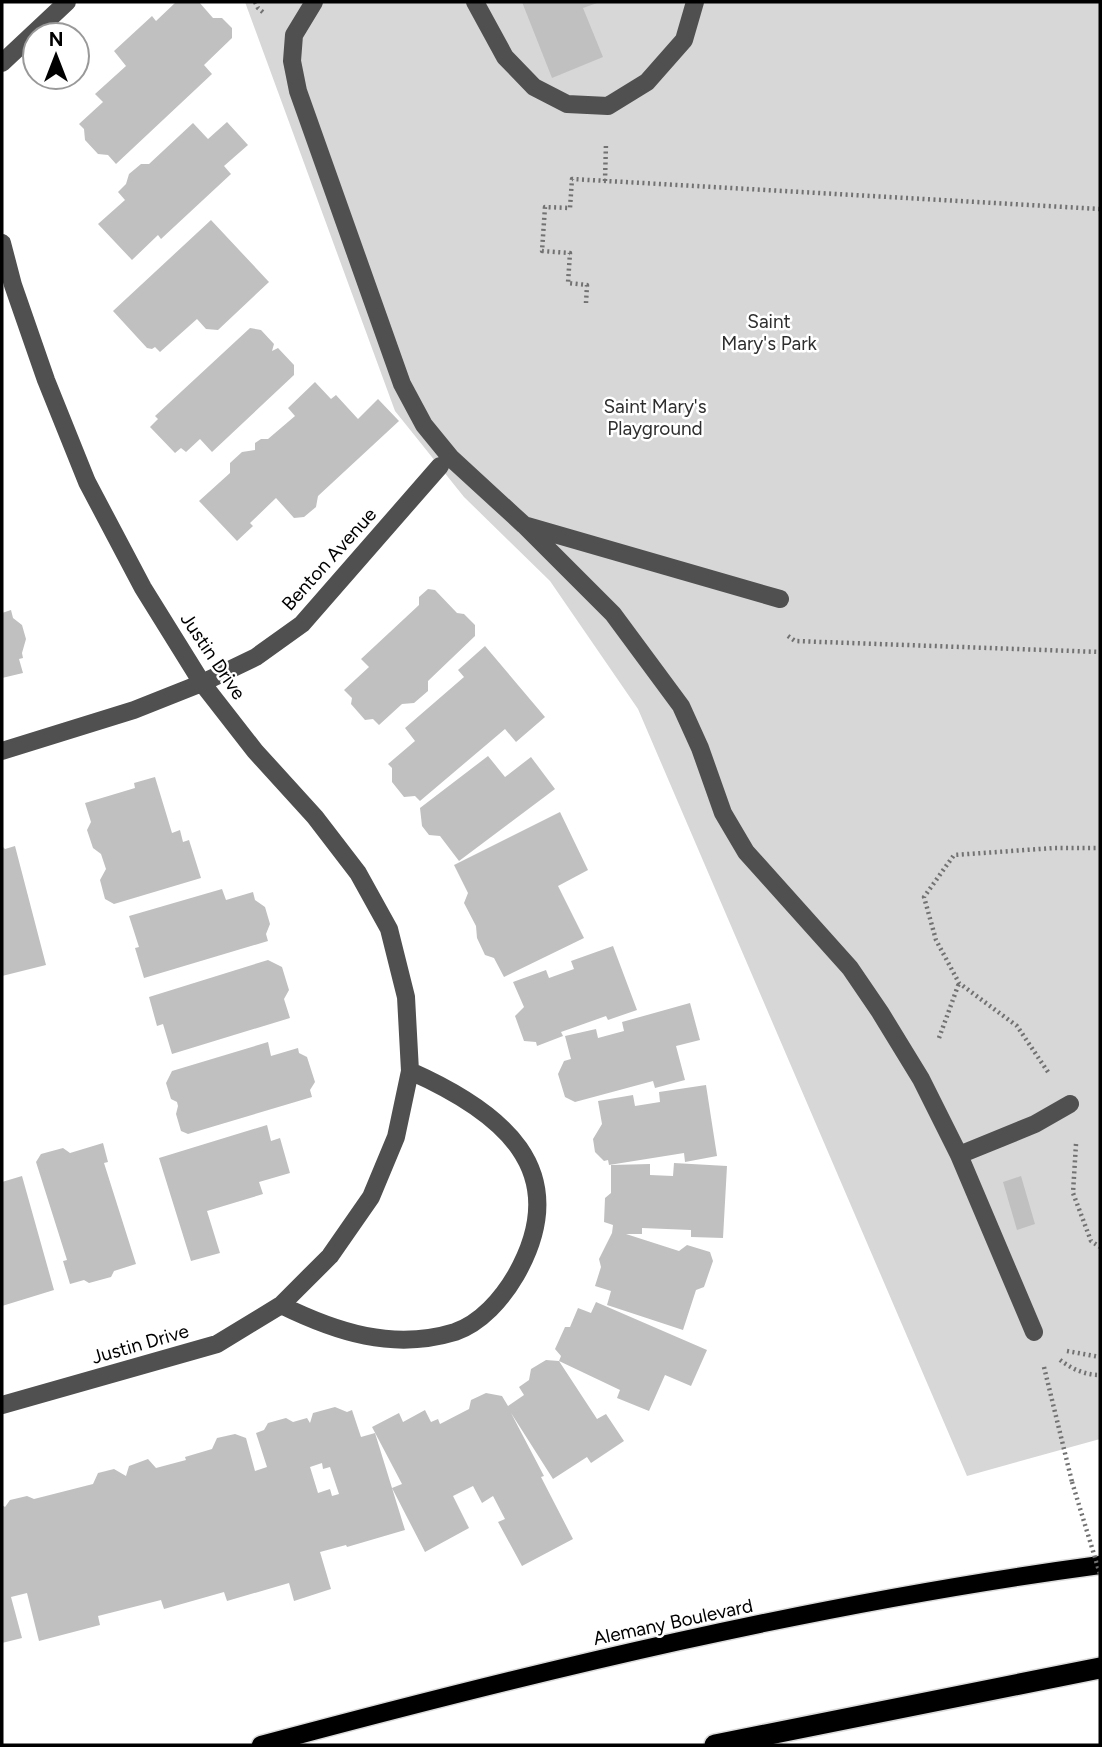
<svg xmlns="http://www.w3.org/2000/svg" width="1102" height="1747" font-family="Figtree,sans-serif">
<rect width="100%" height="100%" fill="#fff"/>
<path fill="#d7d7d7" d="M245 2H1100V1439L967 1476 638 709 550 581 464 497 395 411Z"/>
<path fill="#c0c0c0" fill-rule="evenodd" d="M176 2H199L213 18H222L232 28V38L204 65 212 74 116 164 108 155 98 154 85 140 84 129 79 124 103 102 95 94 126 66 114 51 152 16 156 21Z
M522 2H600L583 8 603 57 552 78Z
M227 122 248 145 224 166 231 174 161 239 158 235 132 260 98 224 125 200 118 192 126 184 129 174 141 164H149L193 123 208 139Z
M211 220 269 282 218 330 206 329 197 319 160 352 155 347 152 349 147 348 113 311Z
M250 328 261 330 274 344 272 351 278 348 294 365V375L212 452 200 439 186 452 181 448 175 453 150 427 158 419 155 416Z
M315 382 331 399 336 395 358 419 378 399 399 421 318 496 316 507 304 517 294 518 276 498 250 523 253 526 237 541 199 501 230 473V463L242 452 255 450V443L261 439H268L295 416 288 408Z
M428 589 435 590 457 613 464 614 475 625V636L428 681V691L414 703 402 704 379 725 373 719 365 720 351 704 352 698 344 690 369 667 361 659 419 605V597Z
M11 610 13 618 22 625 26 639 22 653 23 658 19 659 23 673 2 678V613Z
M485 646 545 717 516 742 505 729 420 801 415 796 404 797 392 782V768L388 764 415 741 405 728 464 677 458 670Z
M488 756 505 777 531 757 555 789 459 861 440 836 429 835 422 826 420 808Z
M155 777 172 833 180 830 183 842 189 840 201 878 114 904 105 899 100 880 106 869 101 854 93 848 87 830 91 822 85 803 135 788 134 783Z
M560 812 588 870 558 886 584 938 504 977 494 958 485 955 477 938 476 926 464 903 468 893 454 865Z
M2 846 5 849 15 846 46 965 2 976Z
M222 889 226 900 253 892 255 900 265 907 270 924 266 934 268 941 144 978 135 948 139 947 129 916Z
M613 946 637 1010 608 1020 606 1016 561 1032 563 1036 537 1046 536 1042 524 1041 515 1016 524 1007 513 982 546 970 549 978 574 969 571 961Z
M268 960 282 967 289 990 284 999 290 1018 172 1054 163 1024 157 1026 149 997Z
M690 1003 700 1040 676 1046 685 1080 655 1088 653 1081 575 1102 565 1097 558 1074 564 1061 571 1059 565 1036 596 1029 598 1038 624 1031 622 1022Z
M268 1042 271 1056 298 1048 299 1053 307 1057 315 1082 310 1090 312 1097 188 1134 181 1131 176 1114 178 1106 177 1102 171 1099 166 1083 172 1071Z
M706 1085 717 1156 685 1162 684 1153 609 1165 608 1160 604 1161 595 1152 593 1139 602 1124 598 1101 633 1095 635 1106 660 1102 659 1092Z
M267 1125 271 1141 280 1138 290 1173 259 1182 263 1194 207 1211 220 1253 191 1261 159 1158Z
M103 1143 108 1162 104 1163 136 1264 114 1271 111 1277 89 1283 84 1280 70 1284 63 1261 67 1260 36 1162 41 1154 63 1148 70 1153Z
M674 1163 727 1166 723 1238 691 1237V1230L642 1228V1234H626L679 1251 687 1245 710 1252 713 1261 704 1287 696 1290 683 1330 607 1305 611 1291 595 1286 601 1267 599 1259 612 1233 613 1225 604 1222 605 1198 611 1193V1165L650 1164V1175L673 1176Z
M22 1176 54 1290 2 1306V1182Z
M1021 1176 1035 1224 1017 1230 1003 1182Z
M596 1302 707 1350 691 1386 665 1375 649 1411 617 1398 620 1390 559 1361 561 1356 555 1349 565 1327H570L578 1308 591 1313Z
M546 1360 559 1361 597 1419 606 1414 624 1441 591 1463 587 1457 553 1479 511 1413 544 1476 541 1477 573 1539 522 1566 498 1522 505 1519 493 1496 482 1503 473 1486 453 1496 469 1528 425 1552 392 1488 402 1484 372 1427 399 1413 403 1422 425 1410 431 1422 438 1419 440 1424 469 1409 471 1400 486 1393 502 1396 508 1406 524 1395 519 1387 529 1380 531 1369Z
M335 1407 347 1412 352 1410 361 1437 375 1433 405 1530 347 1547 346 1545 320 1552 331 1589 294 1601 289 1583 227 1601 224 1592 164 1609 161 1600 98 1616 100 1625 39 1641 27 1593 11 1597 22 1638 2 1643V1505L5 1507 10 1500 27 1496 34 1499 93 1484 98 1473 114 1469 126 1476 129 1466 148 1459 156 1468 186 1460 185 1457 212 1449 217 1438 235 1434 246 1438 255 1471 267 1467 256 1433 264 1430 268 1423 286 1418 293 1422 307 1418 310 1423 313 1413ZM322 1463 323 1469 330 1467 339 1494 332 1496 330 1489 318 1493 310 1467Z"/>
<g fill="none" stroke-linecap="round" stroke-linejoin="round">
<defs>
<path id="major" d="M261 1745C537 1671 816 1603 1100 1565"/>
<path id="highway" d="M715 1745 1100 1668"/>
</defs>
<use href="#major" stroke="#dbdbdb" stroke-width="21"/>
<use href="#highway" stroke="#dbdbdb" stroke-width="24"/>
<path stroke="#727272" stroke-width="4.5" stroke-dasharray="2 3.5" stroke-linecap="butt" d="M255 2 258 8 265 14
M605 181 606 143
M586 303 587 285 568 283 570 253 542 251 545 207 570 208 572 179 1100 209
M788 636 795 641 1100 652
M939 1038 959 983
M1048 1072 1017 1026 959 983 936 940 924 897 954 855 1054 848H1100
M1076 1144 1073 1193 1091 1241 1100 1247
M1067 1351 1100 1357
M1060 1360C1072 1369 1085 1375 1100 1375
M1044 1367 1072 1482"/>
<path stroke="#505050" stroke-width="18" d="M314 2 294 35 292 61 298 91 402 384 424 425 451 458 524 525 613 614 681 706 700 748 723 813 746 852 850 968 880 1012 921 1079 959 1155 1034 1332
M475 2 505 57 534 87 567 104 608 106 647 82 684 40 695 2
M2 63 67 2
M2 243 13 285 46 380 87 482 143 588 202 683 255 751 315 817 358 873 389 929 406 997 410 1071 396 1137 371 1197 330 1256 281 1305 217 1344 2 1405
M527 526 780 599
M2 751 134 710 202 683 256 657 302 624 440 466
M959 1155 1035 1124 1070 1104
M281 1305C336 1332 393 1351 455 1332 481 1323 502 1299 516 1275 576 1169 500 1111 410 1071"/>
<use href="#major" stroke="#000" stroke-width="18"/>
<use href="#highway" stroke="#000" stroke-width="21"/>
<path stroke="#727272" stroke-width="4.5" stroke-dasharray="2 3.5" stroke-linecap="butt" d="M1072 1482 1100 1574"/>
</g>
<g text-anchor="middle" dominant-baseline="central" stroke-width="5" stroke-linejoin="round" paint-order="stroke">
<g font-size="19" fill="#2e2e2e" stroke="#fff">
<text x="769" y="321">Saint<tspan x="769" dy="22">Mary's Park</tspan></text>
<text x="655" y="406">Saint Mary's<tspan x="655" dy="22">Playground</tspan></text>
</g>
<g font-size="19" fill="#000" stroke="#fff">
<text transform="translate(329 559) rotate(-48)">Benton Avenue</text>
<text transform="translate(213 656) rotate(56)">Justin Drive</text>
<text transform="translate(140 1344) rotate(-16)">Justin Drive</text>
<text transform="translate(673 1622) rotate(-12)">Alemany Boulevard</text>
</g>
</g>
<rect width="1102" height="1747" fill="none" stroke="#000000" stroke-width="7"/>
<g transform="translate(56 56)"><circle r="33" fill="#ffffff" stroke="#999999" stroke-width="2"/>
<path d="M0-5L12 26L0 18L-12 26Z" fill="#000000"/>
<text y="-10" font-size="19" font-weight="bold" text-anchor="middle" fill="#000000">N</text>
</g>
</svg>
